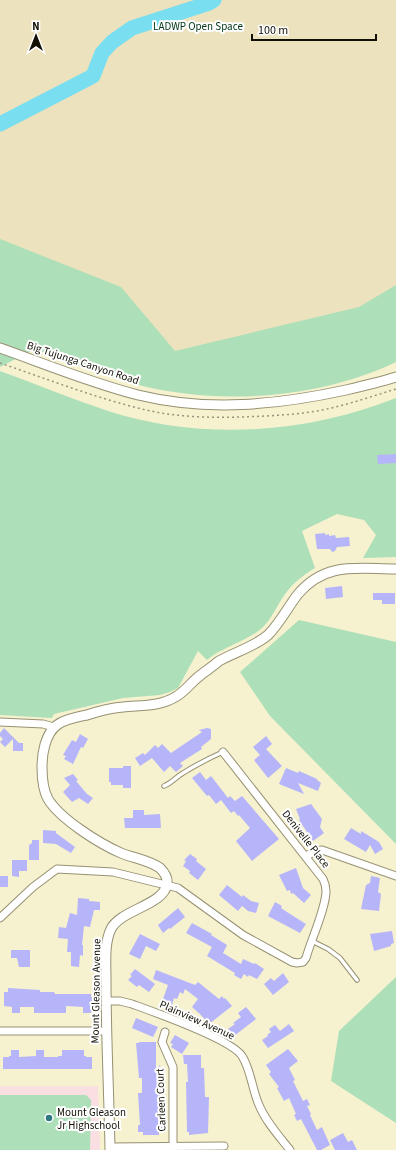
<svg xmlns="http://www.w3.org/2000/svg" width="396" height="1150" font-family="'Source Sans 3',sans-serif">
<rect width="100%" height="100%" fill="#f6f1cf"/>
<path fill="#f9dee2" d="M0 1086H98L100 1150H0Z"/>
<path fill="#addfb9" d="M0 0H396V362C319 399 217 406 135 384 101 375 68 362 35 349L0 367Z
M0 371C36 384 72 399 108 411 201 441 306 434 396 398V557L363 558 376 535 364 520 337 514 302 531 315 568C303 575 293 583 285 594 277 605 273 617 263 627 251 638 237 642 223 650 217 652 212 656 207 660L198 651 178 688 170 692 160 695 123 698 54 714 52 718 0 715Z
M299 620 396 642V844L270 716 240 672Z
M396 977V1123L331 1081 339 1031Z
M0 1095H86L91 1100 90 1150H0Z"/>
<path fill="#ece2bd" d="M0 0H396V285L359 307 175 351 121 287 0 239Z"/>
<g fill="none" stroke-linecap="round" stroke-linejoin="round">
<path stroke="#79def0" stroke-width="15" d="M0 124 93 76 102 53 112 42 132 28 209 3 214 0"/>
</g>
<path fill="#b6b5fa" d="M396 454V463L378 464 377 455Z
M325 533V535L329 534V536L335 535 336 538 349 537 350 546 337 547 335 551 332 552 330 549H317L315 534Z
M342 586 343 597 326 599 325 588Z
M373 593H395V604H382V600H373Z
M4 728 19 743H23V751H13V739L5 747 0 742 3 739 0 736V733Z
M207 728 211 729V739L201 747 202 749 180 763 183 766 176 772 170 766 164 772 152 758 140 766 135 758 143 753 145 755 155 745 158 748 162 744 171 753 202 732 199 730Z
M80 734 88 739 83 748 81 747 73 764 64 759 66 756 63 755 72 740 76 742Z
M266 736 272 744 266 749 282 766 268 778 254 760 260 755 253 747Z
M123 766H131V788H123V785H111V782H109V768H123Z
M286 768 298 773 299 771 317 779V780L321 783 318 791 298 783 304 794 279 784Z
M200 772 206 780 211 776 228 798 230 796 235 801 242 796 279 839 252 861 236 841 250 828 239 815 238 816 234 811 231 813 221 800 216 804 209 795 207 796 192 778Z
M73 774 78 780 76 781 87 794 93 798 88 804 79 798 72 802 63 792 70 785 64 778Z
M311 804 322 819 320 827 324 833 313 841 299 820 300 819 296 809Z
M133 810H144V815L160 814 161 828H125L124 818H133Z
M351 828 361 834V831L379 842 383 849 375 854 370 845 366 852 344 839Z
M43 830 56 831V833L75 847 71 853 56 844 43 843Z
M32 840H39V860H29V845L32 843Z
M190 854 197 859 196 861 206 869 198 880 189 873 190 871 183 866 186 861 184 860Z
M12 860H27V871H19V877L12 876Z
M296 868 303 888 311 895 304 903 293 893 291 894 290 890 287 891 279 875Z
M0 876H8V887H0Z
M371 876 380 878 378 892 381 894 379 911 361 909 366 885 370 883Z
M227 885 242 897 243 895 251 901 259 903 256 913 248 911 242 906 238 911 219 895Z
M78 898 89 899V901L100 902V910H94L90 927 84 926 82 945H83V956L80 955 79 967 71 966V952H67L68 939 58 938 59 927 66 928 70 913 77 915Z
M275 902 282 906 281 908 290 914 306 924 300 933 268 916Z
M178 908 185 917 170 929 169 928 163 933 158 925Z
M192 923 212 934 211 935 227 945 223 953 241 964 243 959 254 964 255 963 264 969 257 979 249 975 248 977 244 974 241 979 234 975 235 973 207 956 212 947 186 933Z
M392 931 394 943 391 944V946L374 951 370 934Z
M140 934 160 944 156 951 146 946 140 959 129 954Z
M11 950H30V967H19L17 958H11Z
M135 969 155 984 149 992 139 985 137 987 128 980 132 976 130 975Z
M156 970 195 985 198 982 219 999 222 996 224 999 225 998 232 1006 209 1024 200 1014 192 1007 198 999 185 989 183 994 180 992 177 999 174 998 172 1005 162 1002 168 985 153 979Z
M283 973 289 982 273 995 264 984 271 978 274 981Z
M8 988 40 990V992H54L55 994H91V997H95V1012H91V1013H83V1007L66 1006V1013H34V1007H20V1013H12V1007L4 1006V992H8Z
M246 1007 256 1019 234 1036 228 1029 235 1024 233 1023 241 1017 238 1013Z
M136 1018 158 1027 153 1037 132 1028Z
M289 1024 294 1031 268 1048 262 1040 268 1036 267 1035 271 1032 269 1029 275 1025 280 1031Z
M175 1035 189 1043 182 1054 171 1047 173 1044 170 1043Z
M139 1042H156V1070L160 1065 161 1083 159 1105 160 1123H162V1132H159V1135H143V1132H138V1125H140L138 1093H142V1078H139L136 1043H139Z
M288 1049 298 1061 289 1068 295 1080 293 1081 303 1101 307 1099 310 1105 307 1106 311 1114 310 1115 317 1130 322 1127 330 1145 321 1150H317L301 1119 297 1121 294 1115 296 1114 289 1098 284 1101 277 1088 279 1087 269 1074 271 1072 266 1065Z
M11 1050H19V1057L36 1056V1050H44V1057H58V1056H62V1050H84V1056H86V1057H92V1069H3V1057H9V1056H11Z
M183 1055H201V1068H204L205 1097H209L208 1133 189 1135V1132H187L186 1082H188L187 1064H184Z
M343 1133 348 1142 352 1140 357 1150H335L330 1140Z"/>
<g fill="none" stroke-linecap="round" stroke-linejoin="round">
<defs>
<path id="service" d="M164 786C172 783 176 777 183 773 196 765 209 758 223 752
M312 941 328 949 340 958 357 980"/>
<path id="minor" d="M0 722 43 724 54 727
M306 856 316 851 322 850 396 876
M0 918 33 887 57 869 113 872 178 888 243 935 292 962 297 963 303 962 306 958C311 940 326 908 326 891 326 886 325 883 323 879L223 752
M106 1001H120L132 1004C154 1012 231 1039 242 1056 251 1070 252 1089 259 1105 266 1122 279 1136 290 1150
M0 1031H107
M165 1032 162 1042 173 1067V1146
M110 1147 224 1146"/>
<path id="tertiary" d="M0 348C45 364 91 383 138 395 208 412 277 405 346 390 363 386 380 382 396 377
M110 1150C109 1093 106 1036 106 979 106 964 104 943 111 929 120 910 164 905 167 884 168 878 164 872 160 868 149 860 133 858 121 853 100 844 60 819 48 799 43 790 42 777 42 767 42 754 45 734 57 725 65 719 77 717 87 715 99 711 111 708 123 707 141 705 160 707 177 696 185 691 190 684 197 678 204 672 212 667 219 661 235 652 254 647 268 635 280 623 288 607 298 594 326 561 358 569 396 569"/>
</defs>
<use href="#service" stroke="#969172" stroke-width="5.5"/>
<use href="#minor" stroke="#969172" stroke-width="9"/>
<use href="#tertiary" stroke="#969172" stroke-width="11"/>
<path stroke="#98947c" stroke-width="1.5" stroke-dasharray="2 3" stroke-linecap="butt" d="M0 363C47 379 93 397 142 409 182 419 224 418 266 416 283 415 300 414 317 411 344 406 370 397 396 389"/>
<use href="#service" stroke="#fff" stroke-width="3.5"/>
<use href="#minor" stroke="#fff" stroke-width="7"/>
<use href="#tertiary" stroke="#fff" stroke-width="9"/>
</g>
<circle fill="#307782" stroke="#fff" stroke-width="1.5" cx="49" cy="1118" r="4"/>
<g text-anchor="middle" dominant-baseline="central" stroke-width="4" stroke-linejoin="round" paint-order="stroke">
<g font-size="11" fill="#003516" stroke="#fff">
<text x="198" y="26">LADWP Open Space</text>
</g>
<g font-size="11" fill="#121005" stroke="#fff">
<text transform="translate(83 363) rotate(18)">Big Tujunga Canyon Road</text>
<text transform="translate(306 839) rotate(52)">Denivelle Place</text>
<text transform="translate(96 991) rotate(-89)">Mount Gleason Avenue</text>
<text transform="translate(197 1020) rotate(24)">Plainview Avenue</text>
<text transform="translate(161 1100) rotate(-92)">Carleen Court</text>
</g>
<g font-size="11" fill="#121005" stroke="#fff" text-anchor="start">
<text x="57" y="1112">Mount Gleason<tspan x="57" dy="13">Jr Highschool</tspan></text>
</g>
</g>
<g transform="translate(36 36)" stroke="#ffffff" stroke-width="3" paint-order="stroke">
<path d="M0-3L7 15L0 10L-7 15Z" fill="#121005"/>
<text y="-6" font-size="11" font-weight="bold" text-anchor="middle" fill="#121005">N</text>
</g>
<path d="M252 34v6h124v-6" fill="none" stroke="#121005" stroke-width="2"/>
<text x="258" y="34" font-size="12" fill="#121005" stroke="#ffffff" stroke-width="3" paint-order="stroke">100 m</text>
</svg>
